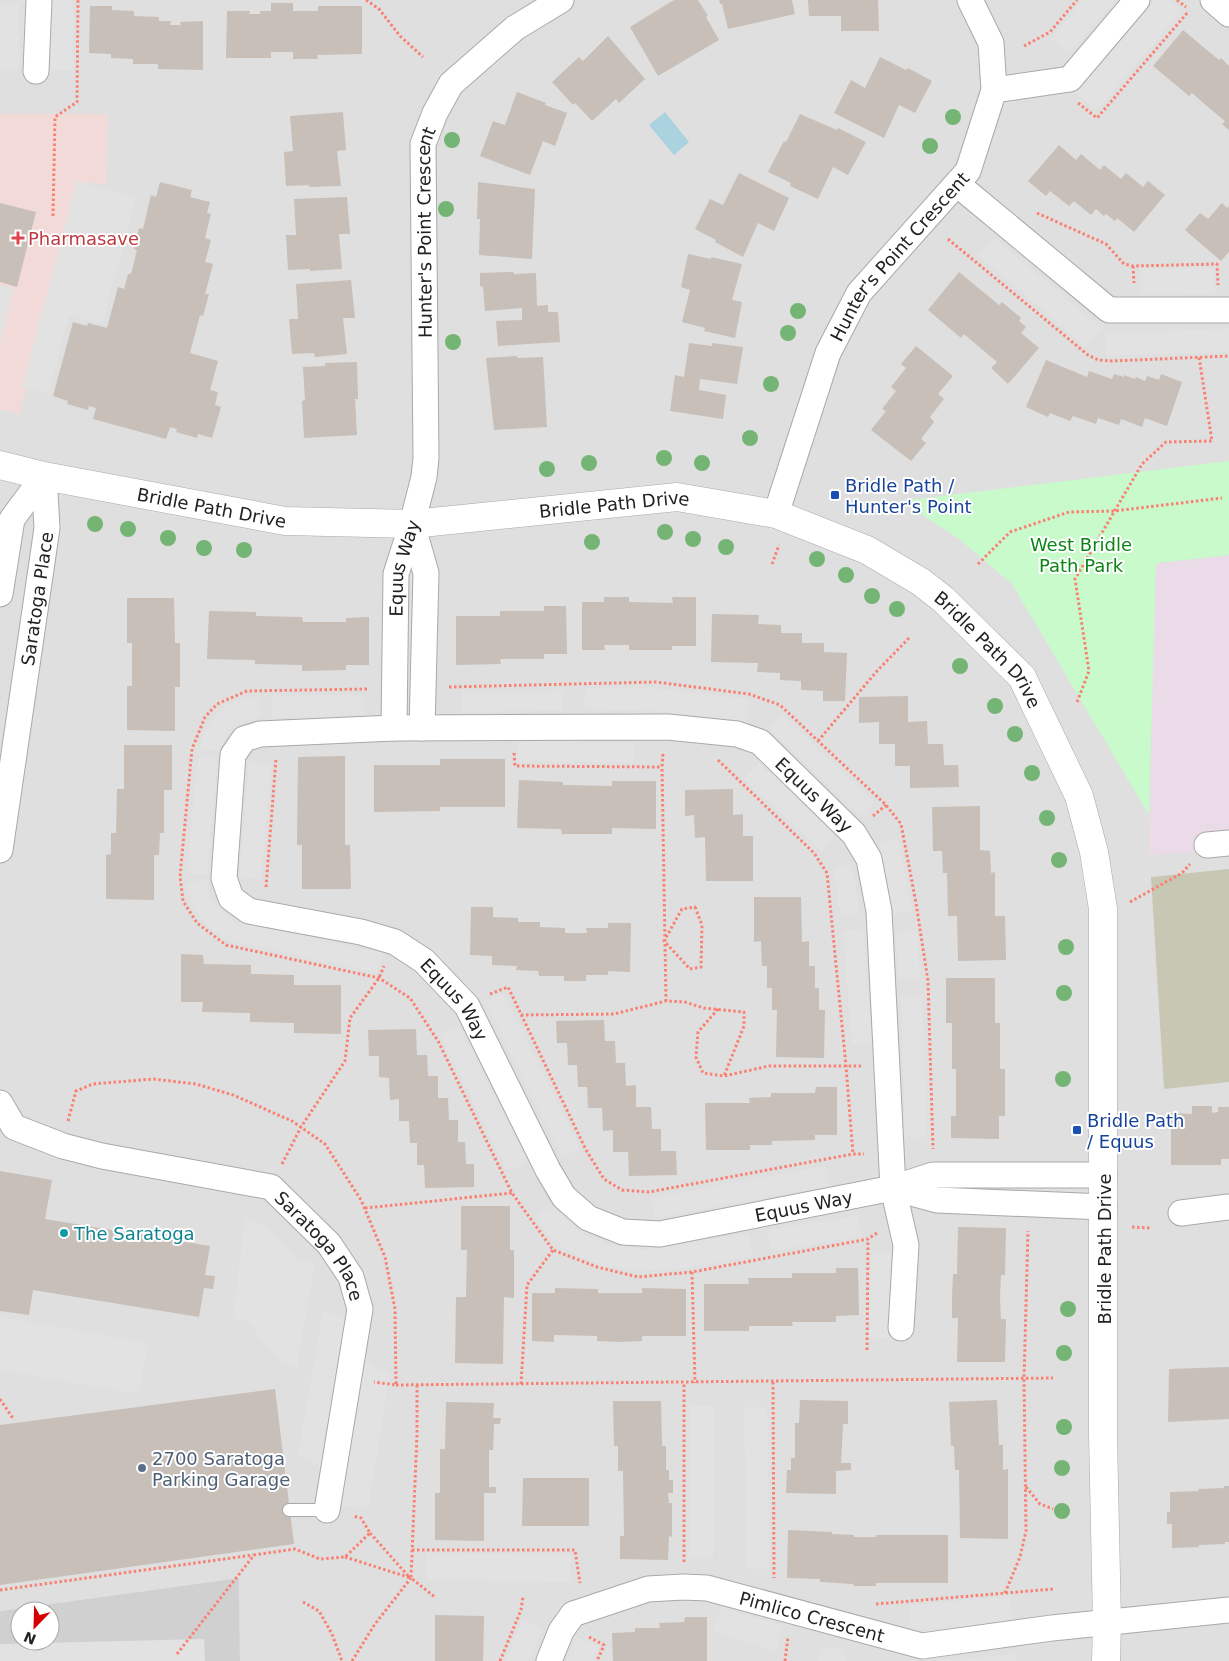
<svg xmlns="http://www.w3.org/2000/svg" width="1229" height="1661" font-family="'DejaVu Sans',sans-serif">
<rect width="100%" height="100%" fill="#f2efe9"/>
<path fill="#e0dfdf" d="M0 0H1229V556L1154 565 1229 846V1661H240L239 1578 0 1611Z"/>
<path fill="#f2dad9" d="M0 114H108L106 184 78 182 20 414 0 409Z"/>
<path fill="#ebdbe8" d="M1229 556V850L1150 855 1154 565Z"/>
<path fill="#d0d0d0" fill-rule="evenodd" d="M239 1578 240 1661H0V1611ZM20 1611H50V1641H20Z"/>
<path fill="#c7c7b4" d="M1229 869V1082L1164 1089 1151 877Z"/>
<path fill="#c8facc" d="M1229 461V555L1156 563 1149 815 1012 584 959 539 901 501Z"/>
<path fill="#e2e2e2" d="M49 0H73V70H49Z
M1083 0H1115L1069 55 1051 39Z
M1155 0H1170L1182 10 1096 111 1075 93Z
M0 4H19V69H0Z
M77 181 136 198 102 324 69 315 49 394 22 387Z
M994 237 1102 329 1086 347 978 255Z
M1214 268 1215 294 1140 295 1139 269Z
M0 285 14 288 0 344Z
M1229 329V352L1106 356V333Z
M586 688 657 689 749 699 747 722 658 711 584 709Z
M562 691V710L461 712V693Z
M364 695V716L272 718 271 696Z
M259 696 261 717 243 722 227 733 219 751 199 749 204 733 212 720 224 707 237 700Z
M782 715 874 802 861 816 769 729Z
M518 741 633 742V762H518Z
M198 757 218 759 207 875 187 873Z
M249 762 271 765 261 879 239 877Z
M759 763 836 836 822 851 744 779Z
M898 839 912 910 892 913 879 843Z
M852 864 860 914 841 917 833 867Z
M206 878 210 897 226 914 236 922 383 953 377 973 228 940 208 927 193 908 185 885Z
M863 929 872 1042 852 1044 843 931Z
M917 930 920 977 898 978 896 932Z
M503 993 580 1149 562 1158 484 1002Z
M901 997H922L927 1137 905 1138Z
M459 1026 527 1162 508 1171 440 1035Z
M826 1166 830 1186 654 1218 651 1198Z
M553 1206 580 1233 608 1245 643 1250 749 1233 753 1256 687 1268 638 1271 600 1265 570 1252 548 1235 535 1217Z
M858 1216 862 1236 771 1251 768 1230Z
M245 1219 265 1225 295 1258 315 1263 297 1367 279 1361 248 1322 233 1318Z
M871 1253H891L890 1338 869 1337Z
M323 1311 344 1317 371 1366 390 1373 368 1508 338 1505 317 1464 298 1455Z
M0 1317 148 1343 139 1394 0 1370Z
M689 1406H714L713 1559 689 1558Z
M744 1407H767L769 1569H747Z
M427 1553 571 1555V1582L427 1580Z
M1010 1597 1012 1622 911 1630 909 1605Z
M721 1607 784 1626 776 1651 713 1631Z
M522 1620 543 1629 529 1661H505Z
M576 1637 600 1646 593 1661H566Z
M204 1639 205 1661H0V1644Z
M820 1647 845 1649V1661H819Z
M1015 1654 1016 1661H937Z"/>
<path fill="#aad3df" d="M665 112 689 142 674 155 649 125Z"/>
<path fill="#c7bfb8" d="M674 0H698L708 16 706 17 719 40 658 76 630 27Z
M719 0H792L795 14 728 29 722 4H720Z
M808 0H878L879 31H841V16H809Z
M271 3H293V11H318V6H362V54L317 55 318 59H293V52H271V58H226L227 11H250L249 14H260V11H271Z
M90 6H112V10L134 11V16L159 17V21H171L170 25H181L180 22 203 21V70L158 69V64H133V59L111 58V54L89 53Z
M1183 30 1219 60 1221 58 1229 66V130L1222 124 1225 121 1208 107 1192 93 1189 96 1153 66Z
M608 36 645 79 619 103 616 99 592 121 575 103 573 105 552 82 579 57 583 61Z
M880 57 906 70 908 68 932 81 915 113 899 105 884 138 834 113 851 80 865 88Z
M517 92 546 103 545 105 567 113 555 146 543 141 530 175 480 156 493 121 505 125Z
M343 112 346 150 337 151 341 186 309 187V185L286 186 284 152 293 151 290 116Z
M800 114 837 130 838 128 866 142 848 175 833 167 818 199 790 186 791 183 768 172 784 141 786 142Z
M1059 145 1076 160 1081 154 1100 170 1104 165 1121 179 1126 173 1143 187 1148 181 1165 195 1134 232 1117 218 1115 221 1106 214 1104 216 1096 209 1091 215 1074 201 1069 206 1050 191 1046 196 1028 181Z
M739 173 789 198 774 231 758 223 743 257 715 242 716 240 695 229 710 199 723 205Z
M160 182 192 190 190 197 210 202 207 213 211 214 205 238 211 240 205 262 213 264 205 294H209L203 316 200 315 190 353 218 361 210 390 218 392 215 405 221 407 212 438 198 434 197 438 176 432 177 429 170 427 166 439 93 419 96 408 89 406 88 410 67 404 68 401 53 396 73 322 87 326 88 323 107 328 118 287 124 289 128 274H131L137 250 134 249 139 228 143 229 151 195 156 197Z
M478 182 535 189 532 259 479 255 480 219H477Z
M347 197 350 234H339L342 269 310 271V269L288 270 286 235H296L294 199Z
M0 203 36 212 17 287 0 282Z
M1222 203 1227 208 1229 206V252L1221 261 1185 230 1200 213 1208 219Z
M688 254 711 259V257L742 264 732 300 742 302 735 338 704 331 705 328 682 322 690 290 681 287Z
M513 272 514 274 536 273 537 306 548 305V312H558L560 342 498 346 496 321 522 320V308L485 311 483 287 480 286V273Z
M959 272 999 305 1002 302 1021 318 1019 321 1026 327 1021 333 1039 348 1008 384 991 368 997 362 964 334 961 338 928 310Z
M351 280 355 318H343L347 354 315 357 314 353 292 354 289 319H298L296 284Z
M689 343 712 346V343L743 347 737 384 700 379 699 390 726 395 723 419 670 411 675 375 684 377Z
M916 346 953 376 938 394 944 399 930 417 934 422 921 439 926 443 911 461 871 430 886 411 882 409 896 391 891 387 906 368 901 364Z
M517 356V358L543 357 547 427 494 430 486 358Z
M1046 360 1087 377 1089 371 1112 379 1114 374 1124 377V375L1135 379 1136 377 1145 381 1147 376 1159 380 1161 374 1182 382 1167 426 1145 418 1142 427 1121 419 1119 425 1098 418 1096 424 1073 416 1070 421 1050 413 1048 417 1026 407Z
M357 362 358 399H355L357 435 304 438 302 401 305 400 303 367 325 366V363Z
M604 597H629V602L673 603 672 597H696V646H672V650H629V645H604L605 650H582V602H604Z
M127 598H174L175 643H180V687H175V731L127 730V686H132V643H127Z
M544 606H566L567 654H544V659H500L501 664 456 665V616H500V611H544Z
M209 611 256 612V616L302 617 303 622H346V618L369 617V665H346V670L302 671V665L255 664V660L207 659Z
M712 614 759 615 758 624 781 625V633H802V643H824V652L847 653 845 701H823V691L801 690V681L780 680V673L757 672 758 663 711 662Z
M908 696V722L927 721 928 744H943L944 765H958L959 787 910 788V766H895V744H879V722L859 723V697Z
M124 745H172V790H164V833H160L159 855H154V900L106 899V855L111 854V833H116L117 789H124Z
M345 756V845H350L351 889H302V845H297L298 757Z
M440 759H505V807H440V811L374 812V765H440Z
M519 780 563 782V785L612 786V781H656V829L612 828V834H562L561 829 517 828Z
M733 789V815L743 814V836H753V881H706L705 837 695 838 694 815 685 816V790Z
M980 806V850L990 851 991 873 995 872V916H1005L1006 960 958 961 957 916H948L947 873H943L942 851H933L932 807Z
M754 897H801L802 942 809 941V966H815V988H819V1010H825L824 1058 776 1057 777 1010H772V988H767V966H762L761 941 754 942Z
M471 907H493V917L518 918V922H540V927L565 928V933H587L586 928H608V923H631L630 972 608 971V975H586V981H564V976H539L538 971 516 970 517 966 492 965V956L470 955Z
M181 954 203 955 204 964 251 965V974L294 975V985H341V1034L294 1033V1023L250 1022V1013L202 1012 203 1002H181Z
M946 978H995V1023H1000V1069H1005V1116H999V1139L951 1138V1116H956V1069H952V1023H946Z
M604 1020 605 1041H615L616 1063H625L626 1086 636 1085V1107H651L652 1129H661V1151H676L677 1175 629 1176 628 1152H613V1130L603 1131 602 1108H588L587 1087H578L577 1065H568L567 1043H557L556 1021Z
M416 1029 417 1055H427L428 1076H438V1098H448L449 1120H458V1142H465L466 1164H474V1187L425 1188 424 1165H417V1143H410L409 1121H399V1099L390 1100 389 1078 379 1077V1056H369L368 1030Z
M816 1087H837V1135H815V1140L772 1141V1145H750V1150H706L705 1103H750L749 1098 771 1097V1093H815Z
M1192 1106H1212V1113L1218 1112V1107H1229V1159H1221V1165H1171V1113L1192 1114Z
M0 1171 52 1180 45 1219 210 1246 205 1275 215 1276 213 1289 204 1288 199 1317 33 1290 29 1315 0 1311Z
M461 1206H510V1250H514V1298L504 1297 503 1364 455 1363 456 1297H466L467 1250H461Z
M958 1227 1006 1228 1005 1275H1001L1000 1298 1001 1319H1006L1005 1362H957L958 1318H952V1297L953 1274H957Z
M836 1268H858L859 1315 836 1316V1322H792L793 1326H749V1331H704V1284H749L748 1278H792V1273H836Z
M555 1288 598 1289V1293H642V1288L686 1289V1336H642V1341L619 1342 597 1341V1336L554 1335V1342L532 1341V1293H555Z
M1229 1367V1419L1168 1422 1169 1369Z
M275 1389 294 1544 0 1585V1425Z
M800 1400 848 1401V1424H843L841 1463H851V1470L836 1471V1494L786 1493 787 1470H791V1458H795V1423H799Z
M997 1400 999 1445H1003V1470L1008 1469V1539L960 1538 959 1470H955L954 1446H951L949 1402Z
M613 1401H661L662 1446H666V1470H669V1480H673V1493H668L669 1503H672V1537L669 1536 668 1560 620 1559V1536H624L623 1471H618V1446H614Z
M446 1402 494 1403 493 1418H501L500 1424H494L493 1450H489V1487H496V1493H484V1541L435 1540V1493H440V1449H445Z
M523 1478H589V1526H522Z
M1224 1486H1229V1542H1225V1544L1199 1545V1547L1172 1548V1524H1167V1512H1170V1492L1199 1491 1198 1489 1224 1488Z
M788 1530 832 1532V1534L854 1535V1537H876V1535H948V1583H876V1586H854L853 1584 820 1582V1579L787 1578Z
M435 1615 484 1616 483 1661H435Z
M685 1617H707V1661H613L612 1633 635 1632V1628H660L659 1623 684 1622Z"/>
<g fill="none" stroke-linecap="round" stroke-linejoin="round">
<defs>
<path id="service" d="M289 1510H327"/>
<g id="minor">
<path d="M1213 0 1229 14"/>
<path d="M36 71 39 0"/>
<path d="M994 90 1070 79 1137 0"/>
<path d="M957 184 1109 310H1229"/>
<path id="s1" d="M776 514 828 353 859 293 968 171 994 90 991 43 970 0"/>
<path d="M412 524 426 573 422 728"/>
<path d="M0 594 12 519 44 476"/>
<path id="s2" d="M394 728 396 574 412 524 424 477 426 458 423 144 435 113 451 84 515 28 561 0"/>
<path d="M1207 845 1229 843"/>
<path id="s3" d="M0 850 47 528 44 476"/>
<path id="s4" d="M0 1103 14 1127 63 1146 102 1156 271 1187 329 1244 351 1277 360 1309 327 1510"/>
<path d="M893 1188 937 1200 1104 1207"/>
<path d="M1181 1213 1229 1207"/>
<path id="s5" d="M901 1328 906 1245 893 1188 879 911 869 859 854 834 760 742 737 734 668 727 394 728 260 734 244 739 233 755 224 878 231 898 249 911 361 932 395 942 424 961 467 1006 548 1170 564 1197 588 1218 623 1232 660 1234 893 1188 933 1175H1104"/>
<path id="s6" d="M549 1661 561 1631 573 1614 648 1589 683 1587 707 1588 922 1646 1052 1628 1229 1610"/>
</g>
<g id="tertiary">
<path id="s7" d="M0 465 44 476 285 521 412 524 677 497 776 514 867 550 921 582 944 600 1022 677 1079 796 1094 852 1103 909V1435L1107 1622 1106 1661"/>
</g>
</defs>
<use href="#service" stroke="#a9a9a9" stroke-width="14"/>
<use href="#minor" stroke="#a9a9a9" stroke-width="27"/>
<use href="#tertiary" stroke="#a9a9a9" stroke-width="29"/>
<path stroke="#fa8072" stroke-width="3" stroke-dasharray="2.5 2.5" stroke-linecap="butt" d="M366 0 379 9 400 36 423 57
M1177 0 1186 7
M1024 46 1050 32 1077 0
M1078 103 1097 118 1188 12
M1037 213 1106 244 1124 264 1133 266 1217 264 1218 285
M53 216 55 117 77 102 78 0
M948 239 1088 355 1098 360 1112 361 1229 356
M1133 266 1134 283
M772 564 779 545
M978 564 1010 532 1069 512 1114 511 1222 498
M449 687 656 682 749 694 780 705 886 805 901 824 916 903 928 981 933 1149
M367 689 247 691 217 704 205 717 192 749 180 876 183 901 197 923 226 945 379 978 410 998 438 1041 512 1193 553 1250 597 1267 638 1277 692 1272 868 1239 877 1233
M1077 702 1089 671 1075 579 1142 464 1166 442 1212 441 1199 357
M818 741 877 671 910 637
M514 753 515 766 662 767
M663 754 662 767 666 1001
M718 760 814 853 827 873 846 1066 853 1154
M873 816 886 805
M266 887 276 759
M1130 902 1182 873 1190 864
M695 907 702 925 701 967 690 969 664 941 682 909Z
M490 994 508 987 586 1150 604 1179 622 1190 649 1192 853 1154H864
M718 1009 698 1032 696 1057 703 1073 724 1076 769 1066H861
M521 1015 614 1014 666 1001 685 1002 704 1008 744 1012V1026L724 1076
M68 1121 76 1091 93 1084 153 1079 196 1084 233 1095 292 1121 325 1144 361 1200 385 1257 395 1309 396 1385 374 1382
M282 1164 301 1127 345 1061 350 1018 379 978 384 966
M365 1208 512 1193
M1132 1227 1151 1228
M692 1272 695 1383
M867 1350 868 1239
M773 1382 774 1578
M521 1384 527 1285 553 1250
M396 1385 1053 1378
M417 1385V1435L411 1578 436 1598
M0 1399 14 1420
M1026 1487 1040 1504 1053 1509
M370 1533 410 1578
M412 1550H575L580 1583
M345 1557 411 1578
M684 1562V1383
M0 1590 253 1555
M1005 1593 1020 1557 1026 1531 1024 1379 1028 1231
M303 1602 319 1611 332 1634 342 1661
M876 1604 1053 1589
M589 1637 604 1645 597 1661
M177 1654 254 1555 295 1549 320 1559 345 1557 370 1533 361 1518 353 1516
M352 1661 375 1624 411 1578
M500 1661 521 1610 523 1597
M785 1661 788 1637"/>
<use href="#service" stroke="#fff" stroke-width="12"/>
<use href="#minor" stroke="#fff" stroke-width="25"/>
<use href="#tertiary" stroke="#fff" stroke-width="28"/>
</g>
<g fill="#74b475">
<circle cx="953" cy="117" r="8"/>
<circle cx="452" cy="140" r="8"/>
<circle cx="930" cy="146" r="8"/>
<circle cx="446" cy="209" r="8"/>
<circle cx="798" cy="311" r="8"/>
<circle cx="788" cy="333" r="8"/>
<circle cx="453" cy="342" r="8"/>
<circle cx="771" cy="384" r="8"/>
<circle cx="750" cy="438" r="8"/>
<circle cx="664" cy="458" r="8"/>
<circle cx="589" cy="463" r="8"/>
<circle cx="702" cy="463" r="8"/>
<circle cx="547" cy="469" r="8"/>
<circle cx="95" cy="524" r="8"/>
<circle cx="128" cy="529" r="8"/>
<circle cx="665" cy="532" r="8"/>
<circle cx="168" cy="538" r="8"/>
<circle cx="693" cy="539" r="8"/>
<circle cx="592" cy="542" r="8"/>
<circle cx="726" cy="547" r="8"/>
<circle cx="204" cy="548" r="8"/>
<circle cx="244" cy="550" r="8"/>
<circle cx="817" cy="559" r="8"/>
<circle cx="846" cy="575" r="8"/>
<circle cx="872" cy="596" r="8"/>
<circle cx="897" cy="609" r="8"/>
<circle cx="960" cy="666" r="8"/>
<circle cx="995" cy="706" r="8"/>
<circle cx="1015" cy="734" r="8"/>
<circle cx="1032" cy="773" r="8"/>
<circle cx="1047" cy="818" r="8"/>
<circle cx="1059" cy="860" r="8"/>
<circle cx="1066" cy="947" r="8"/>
<circle cx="1064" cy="993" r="8"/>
<circle cx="1063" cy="1079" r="8"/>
<circle cx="1068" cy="1309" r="8"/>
<circle cx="1064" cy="1353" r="8"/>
<circle cx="1064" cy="1427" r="8"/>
<circle cx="1062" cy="1468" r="8"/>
<circle cx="1062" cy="1511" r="8"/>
</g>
<path fill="#e0444e" stroke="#fff" stroke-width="2" d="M15.5 230.5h5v5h5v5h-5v5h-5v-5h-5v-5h5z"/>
<g fill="#1a4fb4" stroke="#fff" stroke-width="2">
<rect x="830" y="490" width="10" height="10" rx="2.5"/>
<rect x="1072" y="1125" width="10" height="10" rx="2.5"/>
</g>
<circle fill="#0f9aa8" stroke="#fff" stroke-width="2" cx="64" cy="1233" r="5"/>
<circle fill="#5c6f8a" stroke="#fff" stroke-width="2" cx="142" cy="1468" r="5"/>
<g text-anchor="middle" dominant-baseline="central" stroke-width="4" stroke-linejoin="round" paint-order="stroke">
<g font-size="18" fill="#222" stroke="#fff">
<text stroke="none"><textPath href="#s2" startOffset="500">Hunter's Point Crescent</textPath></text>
<text stroke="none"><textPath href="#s1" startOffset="290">Hunter's Point Crescent</textPath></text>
<text stroke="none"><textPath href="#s7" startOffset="216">Bridle Path Drive</textPath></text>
<text stroke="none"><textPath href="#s7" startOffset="621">Bridle Path Drive</textPath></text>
<text stroke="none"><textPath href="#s2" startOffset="161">Equus Way</textPath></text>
<text stroke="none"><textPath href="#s3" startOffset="254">Saratoga Place</textPath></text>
<text stroke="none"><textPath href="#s7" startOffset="1041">Bridle Path Drive</textPath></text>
<text transform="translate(814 795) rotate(44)">Equus Way</text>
<text stroke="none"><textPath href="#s5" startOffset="1571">Equus Way</textPath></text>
<text stroke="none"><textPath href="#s5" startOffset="2051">Equus Way</textPath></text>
<text stroke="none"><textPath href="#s4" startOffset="370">Saratoga Place</textPath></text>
<text transform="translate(1104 1249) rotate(-90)">Bridle Path Drive</text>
<text stroke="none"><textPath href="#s6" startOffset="300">Pimlico Crescent</textPath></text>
</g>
<g font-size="18" fill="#be3a42" stroke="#fff" text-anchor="start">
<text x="28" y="238">Pharmasave</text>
</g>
<g font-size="18" fill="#164399" stroke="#fff" text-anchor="start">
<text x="845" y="485">Bridle Path /<tspan x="845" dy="21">Hunter's Point</tspan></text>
<text x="1087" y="1120">Bridle Path<tspan x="1087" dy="21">/ Equus</tspan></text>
</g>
<g font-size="18" fill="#0c8416" stroke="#fff">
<text x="1081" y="544">West Bridle<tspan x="1081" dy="21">Path Park</tspan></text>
</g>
<g font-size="18" fill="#0d838f" stroke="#fff" text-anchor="start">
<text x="74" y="1233">The Saratoga</text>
</g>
<g font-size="18" fill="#4e5e75" stroke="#fff" text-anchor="start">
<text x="152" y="1458">2700 Saratoga<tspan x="152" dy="21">Parking Garage</tspan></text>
</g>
</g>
<g transform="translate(35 1626) rotate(203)"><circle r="24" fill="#ffffff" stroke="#a7a7a7"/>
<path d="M0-4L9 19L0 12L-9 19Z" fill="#d40000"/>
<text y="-8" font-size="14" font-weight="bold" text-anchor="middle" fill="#222222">N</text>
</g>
</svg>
